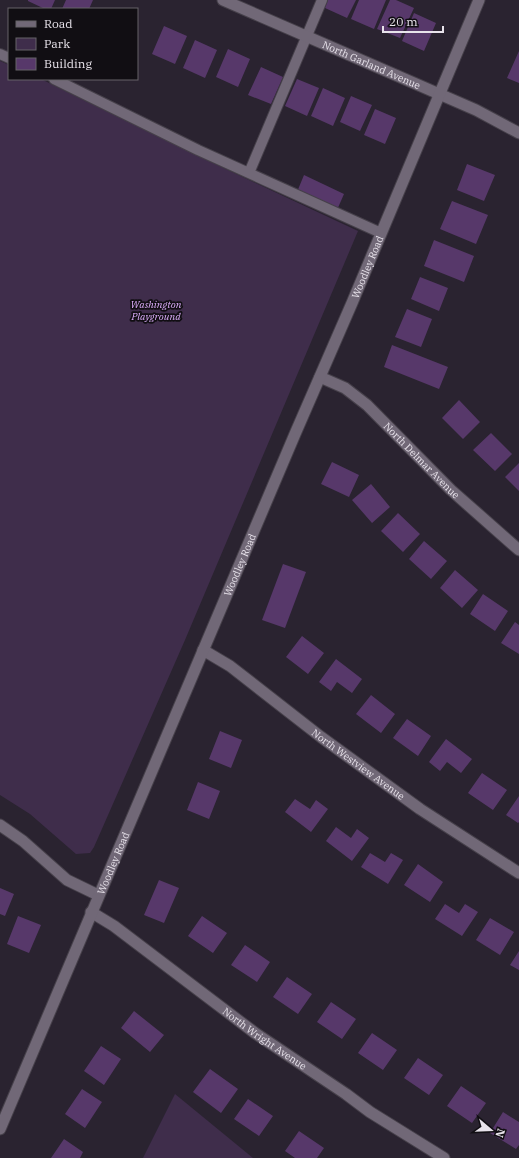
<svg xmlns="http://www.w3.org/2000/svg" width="519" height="1158" font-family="'IBM Plex Serif',serif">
<rect width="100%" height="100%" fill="#2a2330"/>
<path fill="#3f2d4b" d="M0 61 9 65V79H41L196 155 358 231 185 640 94 847 90 853 76 854 30 814 0 795Z
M175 1094 253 1158H143Z"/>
<path fill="#57386a" d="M28 0H55L51 9H45L28 1Z
M66 0H93L89 9H62Z
M328 0H356L347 18 325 8Z
M359 0H386L374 29 351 19Z
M390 0H396L414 8 400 38 377 29Z
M414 13 436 23 424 51 402 41Z
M164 26 187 36 175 64 152 54Z
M195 40 217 50 205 78 183 68Z
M228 49 250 59 238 87 216 77Z
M519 51V83L507 78Z
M261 67 283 77 271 104 248 95Z
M297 79 319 88 307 116 285 106Z
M323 88 345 98 333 126 311 116Z
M351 96 372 105 360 131 340 122Z
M375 109 396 118 385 144 364 135Z
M467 164 495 175 484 201 457 190Z
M304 175 344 194 337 210 297 192Z
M452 201 488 215 476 244 440 229Z
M434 240 474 256 464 282 424 266Z
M420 277 448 288 439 311 411 299Z
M407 309 432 319 421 347 395 337Z
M392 345 448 367 439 389 384 367Z
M459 400 480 422 463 439 442 418Z
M491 433 512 454 495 471 473 450Z
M332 462 359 475 349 497 321 484Z
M519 463V491L505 477Z
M371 484 390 507 372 523 352 500Z
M398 513 420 534 403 552 381 531Z
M424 541 447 561 431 579 409 559Z
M283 564 306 572 285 628 262 620Z
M455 570 478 590 462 608 440 588Z
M483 594 508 611 495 631 470 614Z
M515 622 519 625V654L501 643Z
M302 636 324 653 308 674 286 657Z
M336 659 362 679 352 693 337 682 331 691 319 682Z
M371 695 395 714 381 733 356 714Z
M407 719 431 736 418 756 393 738Z
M220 731 242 740 231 768 209 759Z
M446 739 472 759 461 773 447 762 440 771 429 762Z
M482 773 507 790 493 810 468 793Z
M198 782 220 791 209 819 187 810Z
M519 796V822L518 823 506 815Z
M295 799 310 809 316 800 328 809 311 832 285 812Z
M336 827 351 838 357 829 369 838 352 861 326 841Z
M370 853 385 862 391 853 403 860 388 884 361 867Z
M418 864 443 882 430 902 404 885Z
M159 880 179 888 164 923 144 915Z
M0 888 14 894 5 916 0 914Z
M445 904 459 913 465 904 478 912 462 936 435 919Z
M18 916 41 925 29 953 7 944Z
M202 916 227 933 213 953 188 936Z
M490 918 514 932 500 955 476 940Z
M245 945 270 962 257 982 231 965Z
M519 951V970L510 965Z
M287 977 312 994 298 1014 273 997Z
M331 1002 356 1019 342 1039 317 1022Z
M134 1011 164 1035 150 1052 121 1028Z
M372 1033 397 1050 383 1070 358 1053Z
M101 1046 121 1059 104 1085 84 1071Z
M418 1058 443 1075 429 1095 404 1078Z
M210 1069 238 1089 221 1113 193 1092Z
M461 1086 486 1103 472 1123 447 1106Z
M82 1089 102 1102 85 1128 65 1114Z
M248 1099 273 1116 259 1136 234 1119Z
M503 1112 519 1122V1145L516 1149 490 1133Z
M299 1131 324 1148 317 1158H295L285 1151Z
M64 1139 83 1152 80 1158H51Z"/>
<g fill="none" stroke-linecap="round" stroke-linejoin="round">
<defs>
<path id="service" d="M0 54 9 58
M54 79 198 150 381 233
M249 173 322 0"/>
<g id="minor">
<path id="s1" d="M223 0 476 110 519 133"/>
<path id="s2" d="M320 377 345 388 367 405 451 490 519 550"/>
<path id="s3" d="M203 650 230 666 321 737 420 809 519 873"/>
<path d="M0 825 23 841 67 880 98 895"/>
<path id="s4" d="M91 912 114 926 255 1033 346 1094 370 1112 444 1158"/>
<path id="s5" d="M0 1129 295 434 352 303 479 0"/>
</g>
</defs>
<use href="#service" stroke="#46404a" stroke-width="12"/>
<use href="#minor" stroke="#46404a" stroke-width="13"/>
<use href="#service" stroke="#716877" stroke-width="10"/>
<use href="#minor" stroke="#716877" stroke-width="11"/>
</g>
<g text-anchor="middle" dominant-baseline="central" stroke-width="3.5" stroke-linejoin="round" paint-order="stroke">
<g font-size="10" fill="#e8e3eb" stroke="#110e13">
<text stroke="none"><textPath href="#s1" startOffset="162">North Garland Avenue</textPath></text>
<text stroke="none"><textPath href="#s5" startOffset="937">Woodley Road</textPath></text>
<text stroke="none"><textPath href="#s2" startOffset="133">North Delmar Avenue</textPath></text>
<text stroke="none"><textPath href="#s5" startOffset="613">Woodley Road</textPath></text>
<text stroke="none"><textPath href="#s3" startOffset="193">North Westview Avenue</textPath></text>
<text stroke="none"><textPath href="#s5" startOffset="289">Woodley Road</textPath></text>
<text stroke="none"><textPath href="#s4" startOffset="215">North Wright Avenue</textPath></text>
</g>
<g font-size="10" font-style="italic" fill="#deaffd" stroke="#110e13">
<text x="156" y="304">Washington<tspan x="156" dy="12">Playground</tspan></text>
</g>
</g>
<rect x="8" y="8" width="130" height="72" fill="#110e13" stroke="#676369"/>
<rect x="16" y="21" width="20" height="6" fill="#716877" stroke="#676369"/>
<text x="44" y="28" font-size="12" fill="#e8e3eb">Road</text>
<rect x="16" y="38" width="20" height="12" fill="#3f2d4b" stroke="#676369"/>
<text x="44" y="48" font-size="12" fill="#e8e3eb">Park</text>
<rect x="16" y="58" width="20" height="12" fill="#57386a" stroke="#676369"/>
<text x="44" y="68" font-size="12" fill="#e8e3eb">Building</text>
<g transform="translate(491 1130) rotate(109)" stroke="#110e13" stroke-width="3" paint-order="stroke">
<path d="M0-3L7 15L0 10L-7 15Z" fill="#e8e3eb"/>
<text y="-6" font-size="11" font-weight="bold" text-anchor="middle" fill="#e8e3eb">N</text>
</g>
<path d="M383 26v6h60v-6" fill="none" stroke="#e8e3eb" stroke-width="2"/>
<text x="389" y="26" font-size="12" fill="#e8e3eb" stroke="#110e13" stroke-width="3" paint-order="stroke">20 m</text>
</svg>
